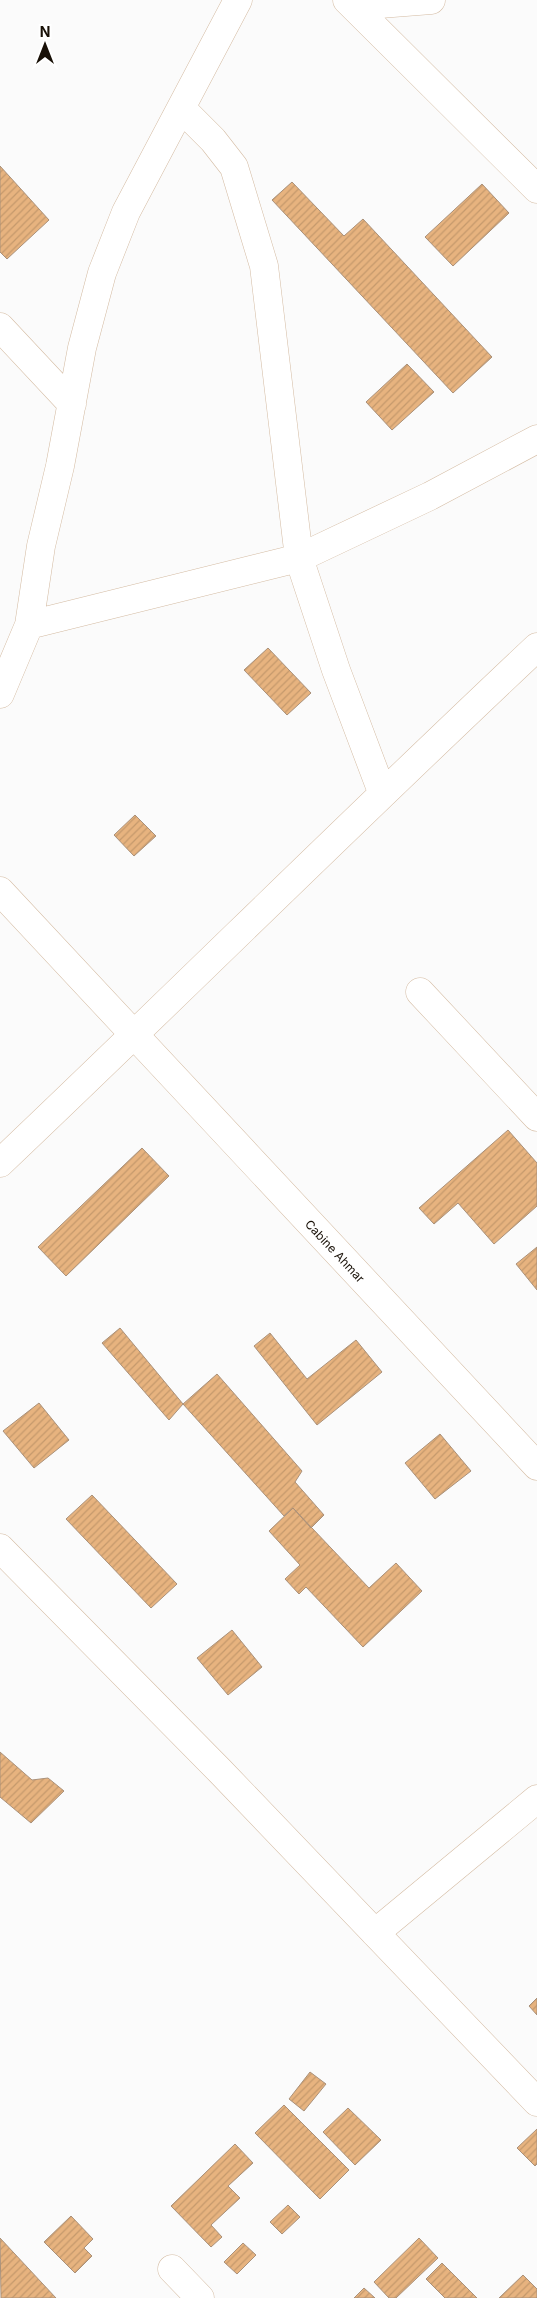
<svg xmlns="http://www.w3.org/2000/svg" width="537" height="2298" font-family="Inter,sans-serif">
<defs>
<pattern id="building-hatch" width="6" height="6" patternUnits="userSpaceOnUse" patternTransform="scale(1.25)"><rect width="6" height="6" fill="#e7b37f"/><path d="M-1 1l2-2M0 6l6-6M5 7l2-2" fill="none" stroke="#c5996c"/></pattern>
</defs>
<rect width="100%" height="100%" fill="#fbfbfb"/>
<path fill="url(#building-hatch)" stroke="#aa917a" d="M0 166 49 220 7 259 0 252Z
M292 182 344 236 363 219 492 357 453 393 272 200Z
M482 184 509 213 453 266 425 237Z
M407 364 434 392 392 430 366 402Z
M268 648 311 693 287 715 244 670Z
M135 815 156 836 134 856 114 835Z
M508 1130 537 1163V1206L494 1244 458 1203 434 1224 419 1208Z
M142 1148 169 1176 66 1276 38 1247Z
M537 1247V1290L516 1264Z
M120 1328 183 1404 169 1420 102 1343Z
M270 1333 307 1379 356 1340 382 1372 317 1425 254 1346Z
M217 1374 302 1471 295 1482 324 1515 311 1528 293 1508 284 1516 183 1404Z
M39 1403 69 1440 34 1468 3 1431Z
M440 1434 471 1471 435 1499 405 1463Z
M92 1495 177 1584 151 1608 66 1519Z
M293 1508 369 1588 396 1563 422 1591 363 1647 306 1587 299 1594 285 1579 300 1565 269 1531Z
M232 1630 262 1667 228 1695 197 1658Z
M0 1752 32 1780 48 1778 64 1791 31 1823 0 1797Z
M537 1998V2015L529 2006Z
M310 2072 326 2084 304 2111 289 2099Z
M284 2105 349 2170 320 2199 255 2133Z
M348 2108 381 2140 355 2165 323 2132Z
M537 2129V2164L535 2166 517 2148Z
M235 2144 253 2163 228 2186 240 2198 211 2225 222 2237 211 2247 171 2206Z
M288 2205 300 2217 282 2234 270 2222Z
M71 2216 93 2239 84 2248 92 2256 75 2273 44 2242Z
M0 2238 56 2298H1Z
M419 2238 438 2258 396 2298H389L374 2282Z
M243 2243 256 2255 237 2274 224 2262Z
M442 2263 477 2298H445L426 2279Z
M523 2275 537 2289V2298H499Z
M364 2288 375 2298H354Z"/>
<g fill="none" stroke-linecap="round" stroke-linejoin="round">
<defs>
<path id="street" d="M347 0 537 189
M354 6 431 0
M181 108 213 140 234 167 264 266 299 558 336 670 382 792
M0 327 72 404
M29 625 299 558 430 496 537 439
M0 694 29 625 41 546 60 466 82 348 102 273 126 212 238 0
M0 891 537 1466
M420 992 537 1117
M0 1163C180 992 356 817 537 647
M0 1548 220 1771 537 2102
M375 1933 537 1799
M172 2269 200 2298"/>
</defs>
<use href="#street" stroke="#d4bba2" stroke-width="29"/>
<use href="#street" stroke="#fff" stroke-width="28"/>
</g>
<g text-anchor="middle" dominant-baseline="central" stroke-width="4" stroke-linejoin="round" paint-order="stroke">
<g font-size="12" fill="#181007" stroke="#fff">
<text transform="translate(335 1251) rotate(47)">Cabine Ahmar</text>
</g>
</g>
<g transform="translate(45 45)" stroke="#ffffff" stroke-width="4" paint-order="stroke">
<path d="M0-4L9 19L0 12L-9 19Z" fill="#181007"/>
<text y="-8" font-size="14" font-weight="bold" text-anchor="middle" fill="#181007">N</text>
</g>
</svg>
